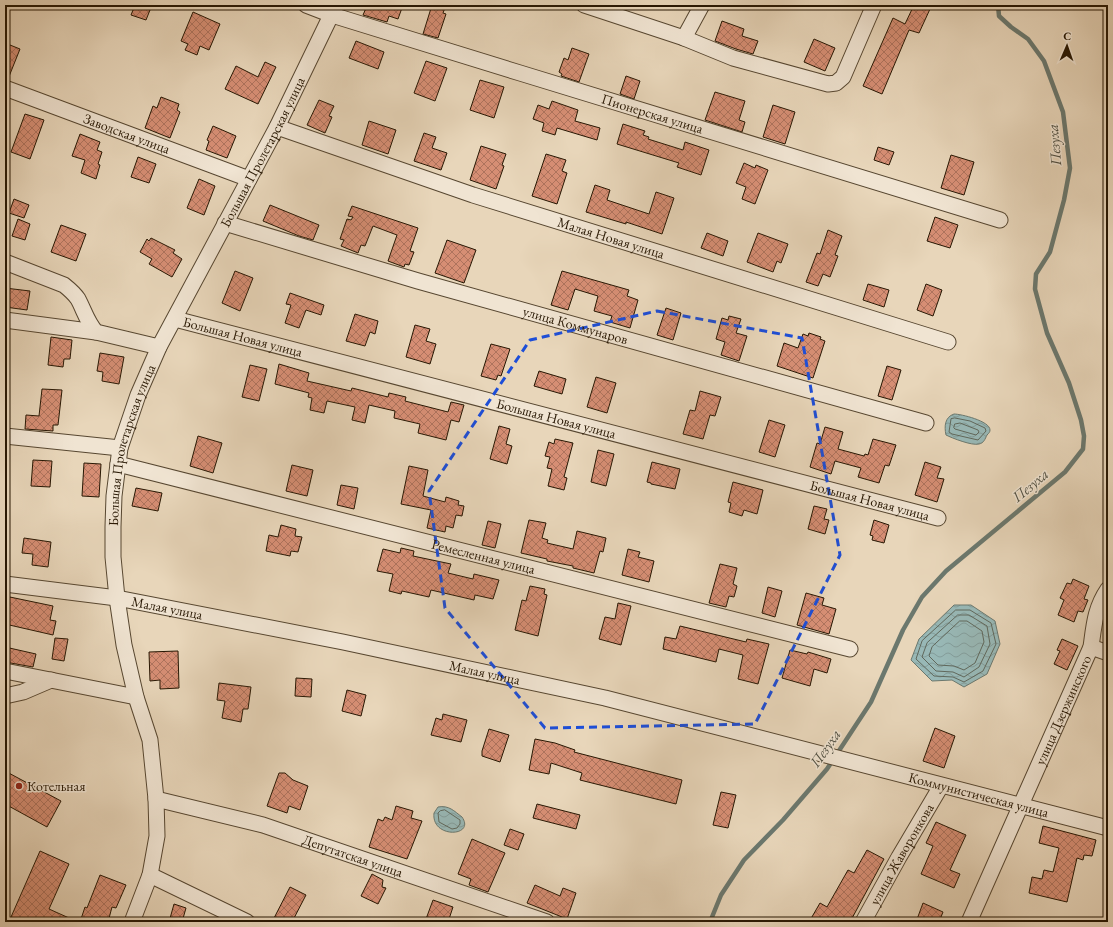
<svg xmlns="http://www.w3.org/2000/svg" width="1113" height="927" font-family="'EB Garamond',serif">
<defs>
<pattern id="water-waves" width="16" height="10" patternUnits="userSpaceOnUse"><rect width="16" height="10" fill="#98b8b6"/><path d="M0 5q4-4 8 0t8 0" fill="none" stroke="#839d9b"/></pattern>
<pattern id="building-cross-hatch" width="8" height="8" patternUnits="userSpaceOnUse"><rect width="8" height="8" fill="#d68e74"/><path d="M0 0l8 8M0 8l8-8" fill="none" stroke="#ae735d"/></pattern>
</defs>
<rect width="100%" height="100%" fill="#e8d6ba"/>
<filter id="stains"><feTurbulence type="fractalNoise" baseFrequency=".005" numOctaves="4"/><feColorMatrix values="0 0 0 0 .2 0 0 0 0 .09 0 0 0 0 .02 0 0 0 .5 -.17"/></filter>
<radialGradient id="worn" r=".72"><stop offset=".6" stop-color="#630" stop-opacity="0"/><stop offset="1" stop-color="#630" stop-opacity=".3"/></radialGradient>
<path fill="url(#water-waves)" stroke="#6b786e" d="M954 414C961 414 990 421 990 430 990 432 989 433 987 435 985 439 984 443 979 444 972 446 952 438 946 435 944 426 945 417 954 414Z
M954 605H971L995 621 1000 644 987 674 964 687 952 680 932 681 911 660 919 639Z
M438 807C449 805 454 811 462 817 476 837 431 839 434 813Z"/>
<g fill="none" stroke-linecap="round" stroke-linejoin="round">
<path stroke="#60685c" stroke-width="1" d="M955 418 970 421 985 428 986 431 978 440 952 434 949 432 951 419Z
M955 424 960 423 978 430 979 432 976 435 955 429 954 428Z
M956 610H970L991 623 996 644 983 671 964 682 953 677 934 676 916 659 922 641Z
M958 615H969L987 626 990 644 979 667 964 677 953 672 936 671 922 657 927 643Z
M960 621H967L982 631 984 642 975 663 964 670 954 666 938 665 929 656 932 647Z
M445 810 460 820V824L457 828 452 829 439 822 438 813 440 811Z"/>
<path stroke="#6b786e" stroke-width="4.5" d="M710 922 721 895 744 860 783 820 827 769 871 702 903 630 922 597 946 571 1065 472 1083 449 1084 436 1081 420 1069 383 1047 333 1035 289 1036 274 1050 252 1064 200 1070 168 1063 112 1044 61 1028 39 1011 27 999 16 998 5"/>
</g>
<path fill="url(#building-cross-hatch)" stroke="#271703" d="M135 5H152L146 20 131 15Z
M363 5H403L398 19 389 16 387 22 363 15 366 8 362 7Z
M432 5H446L443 13 446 14 438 38 423 34Z
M914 5H921L930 9 919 33 909 30 882 94 863 86 893 18 905 24Z
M193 12 220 24 209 50 200 46 197 55 185 50 188 44 181 41Z
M722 21 744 29 742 36 758 41 753 54 736 49 715 41Z
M814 39 835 48 825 71 804 62Z
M356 41 384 52 378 69 349 58Z
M5 43 20 49 8 79H5Z
M572 48 589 54 579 82 561 76 562 74 559 72 564 58 568 60Z
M426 61 447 68 435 101 414 93Z
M265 62 276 67 258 104 225 89 236 66 258 77Z
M626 76 640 81 634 99 620 94Z
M480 80 504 87 494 118 470 110Z
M715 92 745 101 739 120 745 122 742 132 705 120Z
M161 97 179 104 177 110 180 112 170 138 145 128 153 106 157 108Z
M319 100 334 106 329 116 332 117 325 133 307 125Z
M552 101 578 110 575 121 600 128 597 140 557 128 555 135 542 131 544 123 533 119 538 105 549 109Z
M773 105 795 112 785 144 763 137Z
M25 114 44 120 30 159 11 152Z
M369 121 396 130 388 154 362 145Z
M623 124 645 131 643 135 649 137 648 139 683 150 685 142 709 150 701 175 677 167 679 163 617 144Z
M213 126 236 136 227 158 206 150 209 141 207 140Z
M424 133 436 137 432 148 447 153 441 170 414 161Z
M80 134 100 142 97 150 102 152 98 164 100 165 96 179 81 173 85 160 72 156Z
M481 146 506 154 502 165 504 166 496 189 470 180Z
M878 147 894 152 889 165 874 160Z
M546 154 566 160 562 171 567 173 557 204 532 196Z
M951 155 974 162 964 195 941 188Z
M138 157 156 164 149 183 131 177Z
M744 163 755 168 756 165 768 170 755 204 742 199 746 187 736 183Z
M199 179 215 186 204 215 187 208Z
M595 185 610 190 607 200 649 214 656 192 674 198 662 234 626 222V224L586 212Z
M14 199 29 205 24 218 9 213Z
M270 205 319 225 313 240 299 236 263 221Z
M352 206 418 228 410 251 414 252 409 265 405 264 404 267 388 261 397 235 373 226 365 246 361 245 358 253 341 246 344 240 340 239 347 219 351 220 353 217 348 216Z
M935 217 958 225 950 248 927 241Z
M18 219 30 224 25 240 12 236Z
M61 225 86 234 76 261 51 252Z
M828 230 842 236 835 255 838 256 830 277 823 274 818 286 806 282 817 253 820 254Z
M707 233 728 241 723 256 701 248Z
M758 233 788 244 781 263 777 261 773 272 747 262Z
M151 238 175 250 173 253 182 259 172 277 149 264 152 259 140 252 147 239 149 241Z
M447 240 476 250 464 283 435 273Z
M235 271 253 278 240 311 222 303Z
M562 271 629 290 627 296 638 300 630 328 610 322 612 316 594 311 598 296 575 289 568 310 551 305Z
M868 284 889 290 884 307 863 300Z
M926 284 942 290 933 316 917 310Z
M5 288 30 291 27 310 5 307Z
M290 293 324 305 321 315 306 310 299 328 285 323 291 305 286 304Z
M666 308 681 313 673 340 657 335Z
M355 314 378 321 375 334 370 332 365 346 346 341Z
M729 316 741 319 736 333 747 336 739 361 721 355 725 342 716 339 722 318 728 320Z
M415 325 430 329 426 341 436 344 430 364 406 357Z
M809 333 821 337 820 339 825 341 813 378 777 366 784 343 798 348 803 334 808 336Z
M51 337 72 340 70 359H64L63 367 48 365Z
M491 344 510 349 501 376 498 375 496 380 481 376Z
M100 353 124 357 119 384 102 381 103 372 97 371Z
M279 364 309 373 307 381 351 391 352 388 388 397 389 393 406 397 405 401 448 412 451 402 464 405 459 422 451 420 446 440 418 433 420 424 394 418 395 411 369 405 365 423 352 420 355 407 327 401 324 413 310 410 312 398 308 397 309 393 275 384Z
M250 365 267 369 259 401 242 397Z
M887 366 901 370 892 400 878 396Z
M539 371 566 379 562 394 534 386Z
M596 377 616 383 607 413 587 407Z
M42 389 62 390 58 425H53V431L25 429 26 415 39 416Z
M700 391 721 397 715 416 710 415 703 439 683 434 690 410 695 411Z
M769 420 785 425 775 457 759 452Z
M499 426 510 429 506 444 512 446 507 464 490 459Z
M825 427 843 432 838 449 864 456 865 454 868 455 873 439 896 445 889 466 885 465 879 483 858 477 861 468 835 461 831 474 810 467 817 443 820 444Z
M198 436 222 443 213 473 190 466Z
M555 439 573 443 564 477 567 478 564 490 548 486 552 469 547 468 550 457 545 456 549 442 554 444Z
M598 450 614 454 606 486 591 482Z
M33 460 52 461 50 487 31 486Z
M652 462 680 469 675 489 651 484V483L647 482Z
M925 462 941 467 937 478 944 479 937 502 915 495Z
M84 463 101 464 99 497 82 496Z
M292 465 313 470 307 496 286 491Z
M409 466 428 470 423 496 445 502 446 497 459 501 458 505 464 506 462 516 456 515 453 528 446 526 445 532 427 528 431 510 401 504Z
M733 482 763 490 757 514 744 510 742 516 729 512 731 503 728 502Z
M341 485 358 488 354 509 337 505Z
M136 488 162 493 158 511 132 506Z
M814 506 827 509 824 519 829 520 825 534 808 529Z
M529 520 546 523 542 538 548 540 547 543 573 549 577 531 606 538 603 552 600 551 594 573 573 568V566L547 561V559L521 553Z
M874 520 889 525 884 543 872 540 873 536 870 535Z
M488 521 501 524 495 548 482 545Z
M281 525 296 529 295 536 302 537 298 552 291 551 290 556 266 551 269 535 278 537Z
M24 538 51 542 48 567 32 565 33 554 22 553Z
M401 548 414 551 413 556 451 564 448 573 473 579 474 574 499 580 493 599 475 595 474 600 431 590 429 597 402 591 401 594 389 591 393 574 377 571 383 549 400 553Z
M628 549 640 552 638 557 654 561 649 582 622 575Z
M720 564 737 568 733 584 737 586 734 597 729 596 726 607 709 603Z
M1073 579 1089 586 1084 599 1088 600 1083 612 1078 611 1074 622 1058 615 1064 600 1060 598 1067 583 1071 584Z
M530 586 545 589 544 594 547 595 538 636 515 630 522 600 526 601Z
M768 587 782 591 775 617 762 613Z
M806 593 824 598 822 605 836 609 829 634 797 625Z
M5 596 53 606 50 620 56 621 53 635 5 624Z
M618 603 631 606 621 645 599 639 605 617 615 619Z
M680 626 746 642 747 639 769 644 758 684 738 679 743 655 719 649 716 662 663 649 665 637 676 639Z
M55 638 68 639 64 661 52 659Z
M1062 639 1078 646 1067 670 1054 664 1060 651 1057 650Z
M5 647 36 654 33 667 5 662Z
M790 650 807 654 808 652 831 659 827 673 814 669 810 686 782 678Z
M178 651 179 688 160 689V680L150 681 149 652Z
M296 678 312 679 311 697 295 696Z
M219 683 251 687 248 709H243L241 722 222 718 225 701 217 700Z
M347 690 366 695 361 716 342 711Z
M443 714 467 720 461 742 431 735 436 718 442 720Z
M935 728 955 736 944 768 923 761Z
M489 729 509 735 500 762 482 756V751Z
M535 739 555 743 575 750 574 752 682 780 676 804 580 780 582 773 551 763 549 774 529 770Z
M5 771 61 801 47 827 5 804Z
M279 773H285L293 780 308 786 300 810 289 806 287 813 267 806Z
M721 792 736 795 728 828 713 825Z
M537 804 580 815 576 829 533 818Z
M396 806 413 811 411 818 422 821 407 859 369 847 378 819 383 821 385 817 392 820Z
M936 822 966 835 950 870 960 874 954 888 921 874 933 846 926 843Z
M1043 826 1096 840 1092 856 1084 855 1083 860 1077 858 1067 902 1029 893 1032 877 1042 879 1044 870 1053 872 1059 848 1039 843Z
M510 829 524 834 518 850 504 845Z
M472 839 505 853 488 892 469 885 471 879 458 874Z
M867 850 884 859 850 922H809L820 903 827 907 848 870 854 873Z
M40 851 69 864 49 909 78 922H22L11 917Z
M372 874 383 880 382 887 386 888 378 904 361 896Z
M100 875 126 885 116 908 112 907 108 922H80L85 907 87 908Z
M535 885 560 896 563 888 576 893 567 919 527 903Z
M290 887 306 895 292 922H272Z
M433 900 453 907 448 922H434L426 919Z
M923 903 943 912 939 922H916Z
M174 904 186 908 182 922H169Z"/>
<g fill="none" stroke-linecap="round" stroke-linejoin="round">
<defs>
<g id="minor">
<path id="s1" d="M306 5 332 15 520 73 1000 220"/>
<path d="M584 5 684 38 733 58 828 84 836 83 843 77 874 5"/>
<path d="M684 38 702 5"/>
<path id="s2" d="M5 88 249 179"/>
<path id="s3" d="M277 127 473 195 948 342"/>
<path id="s4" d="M225 223 418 281 926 423"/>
<path d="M5 262 64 285C69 289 74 293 78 299 84 310 87 322 96 332L159 347"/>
<path id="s5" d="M175 319 938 518"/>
<path d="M5 320 96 332"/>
<path d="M5 436 120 448"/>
<path id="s6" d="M118 464 850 649"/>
<path id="s7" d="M5 584 117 598 343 642 605 698 1108 828"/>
<path d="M1091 647 1108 653"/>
<path d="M5 671 136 697"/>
<path d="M5 696 23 692 51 680"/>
<path id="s8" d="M156 799 263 825 547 922"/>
<path d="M150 875 247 922"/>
<path id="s9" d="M132 922 150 875 157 836 156 799 150 740 136 697 124 645 117 598 113 557V527L114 496 120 448 138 395 159 347 277 127 336 5"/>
<path id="s10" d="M863 922 899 857 941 786"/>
<path id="s11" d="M969 922 1091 647C1094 625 1095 608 1108 589"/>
</g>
</defs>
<use href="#minor" stroke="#574731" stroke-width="17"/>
<use href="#minor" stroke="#f0e4d2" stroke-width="15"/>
</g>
<path fill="none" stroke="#1d4ed8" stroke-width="3" stroke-dasharray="8 5" stroke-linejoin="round" d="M657 311 802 338 840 555 755 724 545 728 445 608 429 491 530 340Z"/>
<circle fill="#8f2418" stroke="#f0e4d2" stroke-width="1.5" cx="19" cy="786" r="4"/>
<g text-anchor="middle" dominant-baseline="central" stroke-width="3" stroke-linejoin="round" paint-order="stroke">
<g font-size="14" fill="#271703" stroke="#f0e4d2">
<text stroke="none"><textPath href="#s1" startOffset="363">Пионерская улица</textPath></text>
<text stroke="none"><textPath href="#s2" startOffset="130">Заводская улица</textPath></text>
<text stroke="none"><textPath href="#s9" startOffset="812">Большая Пролетарская улица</textPath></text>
<text stroke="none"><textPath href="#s3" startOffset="352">Малая Новая улица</textPath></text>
<text stroke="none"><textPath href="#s4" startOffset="365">улица Коммунаров</textPath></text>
<text stroke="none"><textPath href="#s5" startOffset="70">Большая Новая улица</textPath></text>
<text stroke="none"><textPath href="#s5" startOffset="394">Большая Новая улица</textPath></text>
<text stroke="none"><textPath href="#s9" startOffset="488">Большая Пролетарская улица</textPath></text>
<text stroke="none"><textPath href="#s5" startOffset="718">Большая Новая улица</textPath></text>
<text stroke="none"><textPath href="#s6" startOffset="377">Ремесленная улица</textPath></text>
<text stroke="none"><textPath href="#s7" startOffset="164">Малая улица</textPath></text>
<text stroke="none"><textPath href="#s7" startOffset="488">Малая улица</textPath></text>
<text stroke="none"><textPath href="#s11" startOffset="232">улица Дзержинского</textPath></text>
<text stroke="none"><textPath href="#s7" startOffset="997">Коммунистическая улица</textPath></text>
<text stroke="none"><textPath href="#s10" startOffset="78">улица Жаворонкова</textPath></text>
<text stroke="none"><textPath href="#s8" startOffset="205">Депутатская улица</textPath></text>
</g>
<g font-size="14" fill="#271703" stroke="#f0e4d2" text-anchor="start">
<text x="27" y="786">Котельная</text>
</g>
<g font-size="15" font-style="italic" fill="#4f4f42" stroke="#f0e4d2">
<text transform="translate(1054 145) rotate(-95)">Пезуха</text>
<text transform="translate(1030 485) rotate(-40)">Пезуха</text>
<text transform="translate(825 748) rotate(-55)">Пезуха</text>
</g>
</g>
<rect width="1113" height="927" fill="none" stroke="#e8d6ba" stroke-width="20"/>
<rect x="6" y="6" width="1101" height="915" fill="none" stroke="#271703" stroke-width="2"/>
<rect x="10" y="10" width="1093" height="907" fill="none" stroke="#271703"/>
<g transform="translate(1067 46) rotate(2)" stroke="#f0e4d2" stroke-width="3" paint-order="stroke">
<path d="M0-3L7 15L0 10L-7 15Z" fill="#271703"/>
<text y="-6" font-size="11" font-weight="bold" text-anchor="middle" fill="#271703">С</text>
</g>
<rect width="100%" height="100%" filter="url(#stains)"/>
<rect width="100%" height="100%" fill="url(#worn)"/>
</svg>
